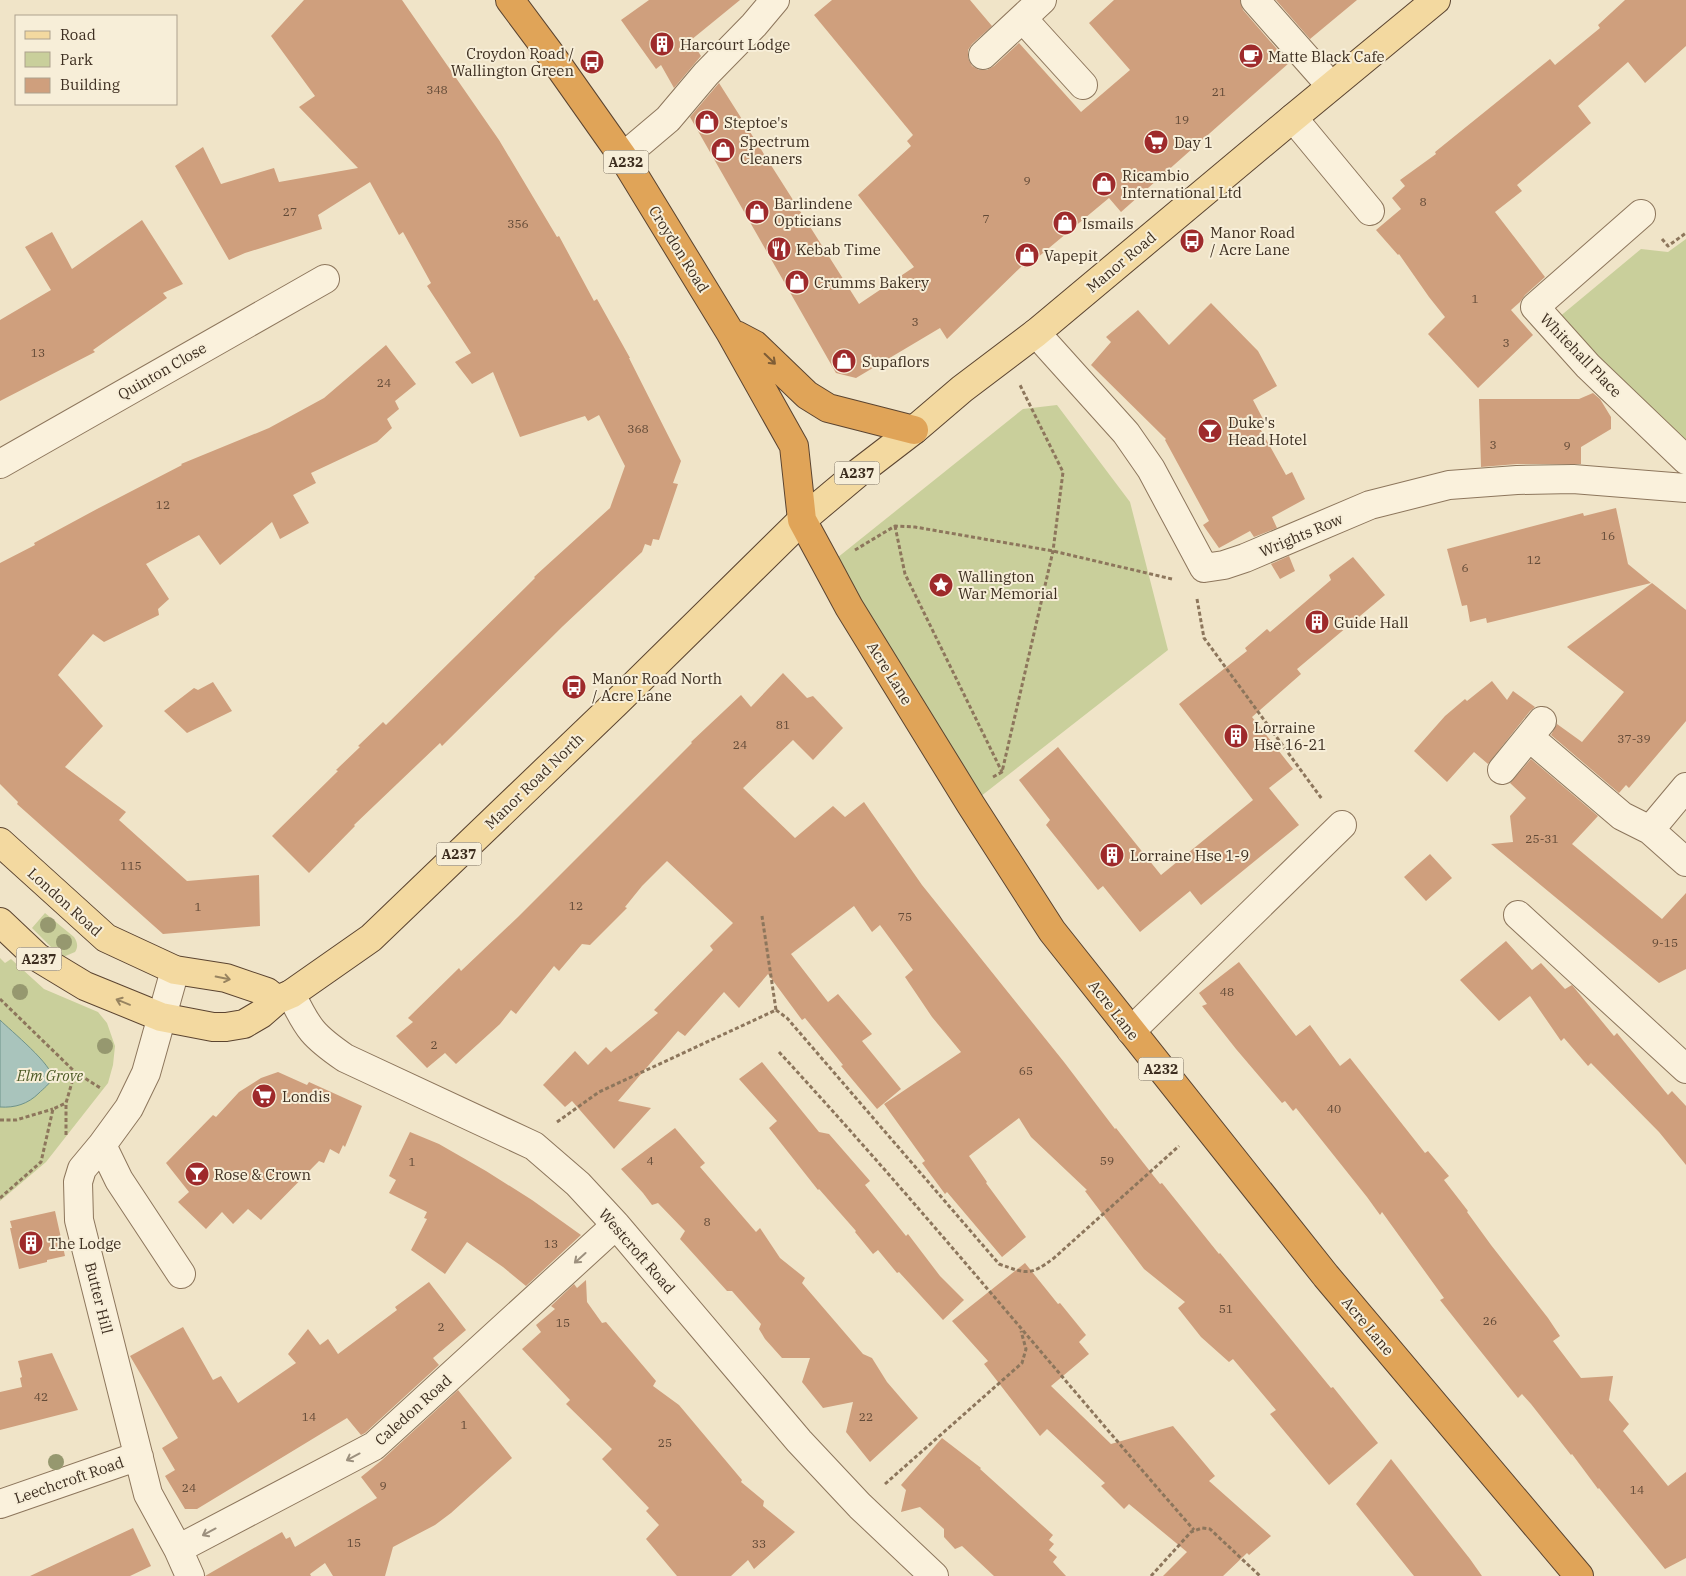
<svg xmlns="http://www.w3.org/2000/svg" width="1686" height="1576" font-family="'IBM Plex Serif',serif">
<rect width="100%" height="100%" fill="#f0e4c8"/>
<path fill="#c9cf9b" d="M1686 239V450L1558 318 1641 249 1668 252Z
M1057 405 1130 502 1168 650 976 800 827 566 1023 409Z
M45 913 74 937C78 943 78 947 75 952L63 957 57 953 32 928Z
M0 958 5 963 11 959 44 989 98 1012 107 1023 115 1046 113 1065 108 1083 46 1162 0 1201Z"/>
<path fill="#a9c4bc" stroke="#6f938a" d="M0 1020C10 1030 54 1066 52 1078 51 1083 43 1089 39 1093 28 1104 15 1108 0 1107Z"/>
<path fill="#cf9f7d" d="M304 0H402L499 140 557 237 559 236 594 301 597 299 630 358H629L681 461 673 483 678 484 659 540 653 539 651 546 645 544 642 552 563 626 442 746 440 743 354 825 355 826 309 873 272 836 338 771 336 770 360 747 358 746 383 722 386 725 535 578 534 577 610 508 625 466 599 415 588 421 585 416 520 437 493 372 472 384 455 362 471 353 427 286 431 283 403 232 399 235 370 182 318 215 322 229 245 253 229 260 175 166 203 147 221 184 274 168 279 182 358 168 299 107 315 96 271 36Z
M649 0H740L691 40 701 56 674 88 661 65 656 69 621 20Z
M832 0H970L992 26 972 44 968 50V58L972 66 979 70H987L994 66 1019 43 1081 112 1130 70 1089 23 1114 0H1240L1243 10 1289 63 1121 212 1109 198 1025 268 1023 265 947 339 940 328 856 378 836 373 690 117 719 83 859 304 914 267 858 195 911 146 907 141 913 135 814 15Z
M1276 0H1357L1310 39Z
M1625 0H1686V46L1645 83 1628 62 1578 106 1591 123 1517 185 1522 191 1495 212 1545 277 1525 295 1520 302 1511 310 1533 335 1478 388 1428 334 1445 317 1429 297 1399 254 1398 255 1376 230 1401 209 1392 198 1405 186 1400 180 1436 154 1435 152 1550 59 1555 65 1600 28 1598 25Z
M142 220 183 284 163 293 167 298 93 350 95 352 0 401V320L51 290 25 247 52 232 72 269Z
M1211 303 1258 351 1277 386 1253 400 1263 419 1257 423 1286 475 1292 472 1305 499 1272 517 1277 528 1254 537 1250 531 1219 548 1203 525 1209 521 1165 440 1166 439 1091 365 1111 342 1106 337 1138 310 1169 345Z
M386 345 416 384 395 401 399 409 387 419 392 428 377 442 311 473 316 483 293 495 309 523 280 539 272 522 220 565 199 535 146 564 169 599 158 609 159 615 104 642 93 634 58 675 103 726 65 767 126 812 119 820 187 881 259 875 260 926 163 934 17 804 18 802 0 784V563L35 545 34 543 97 509 182 465 181 464 269 428 324 398Z
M1593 393 1600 399 1611 417V429L1581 447V464H1517L1481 467 1479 399H1579Z
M1616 508 1628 564 1651 583 1487 623 1486 618 1470 622 1467 605 1462 606 1447 549 1583 513 1584 516Z
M1289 556 1295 571 1280 579 1271 564Z
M1353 557 1385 595 1297 669 1301 674 1252 717 1293 769 1269 788 1299 825 1201 905 1190 891 1140 932 1103 886 1098 890 1046 825 1050 820 1019 780 1058 747 1161 875 1253 800 1179 704 1247 651 1245 648 1267 629 1270 632 1331 580 1329 575Z
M1652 583 1686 610V721L1629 788 1626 785 1619 793 1551 735 1557 724 1582 742 1624 692 1567 647Z
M783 673 807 698 813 696 843 728 813 760 793 740 743 788 795 838 833 806 845 817 864 802 922 885 1064 1062 1115 1129 1116 1128 1160 1184 1162 1183 1219 1254 1220 1253 1331 1388 1333 1387 1378 1443 1329 1485 1270 1414 1276 1410 1233 1359 1229 1362 1201 1337 1178 1308 1185 1302 1144 1269 1085 1191 1087 1190 1031 1137 1019 1118 969 1156 987 1182 986 1183 1026 1237 1002 1257 947 1192 945 1194 922 1163 925 1161 884 1104 961 1052 932 1017 905 977 913 970 880 925 872 932 854 906 791 954 828 1002 838 994 872 1034 862 1041 901 1089 877 1109 841 1066 843 1065 805 1018 802 1020 768 974 739 1008 724 992 685 1036 678 1031 618 1101 651 1108 614 1149 572 1101 565 1107 543 1085 575 1051 588 1065 606 1047 611 1052 658 1013 654 1010 713 950 710 946 733 923 667 861 642 886 625 907 627 908 590 945 582 944 559 971 554 966 516 1014 511 1010 500 1024 456 1064 445 1053 427 1068 396 1036 413 1022 408 1018 459 968 461 971 518 917 692 743 691 742 741 695 751 707Z
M1492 681 1507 700 1513 691 1535 707 1530 711 1488 764 1474 752 1447 782 1414 751 1445 716 1465 699 1467 701Z
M213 682 232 711 187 733 164 711 194 688 198 690Z
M1531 759 1598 816 1572 844 1662 919 1686 893V969L1659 983 1491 844 1513 842 1510 816 1526 798 1510 783Z
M1430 854 1452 878 1426 901 1404 877Z
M1506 941 1532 970 1541 963 1565 989 1572 985 1614 1036 1617 1033 1668 1095 1672 1091 1686 1106V1165L1659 1132 1591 1063 1588 1066 1564 1038 1561 1041 1530 996 1499 1021 1460 980Z
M1239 962 1296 1036 1310 1025 1340 1066 1350 1058 1425 1153 1428 1151 1449 1176 1444 1180 1468 1211 1467 1212 1491 1245 1548 1318 1560 1336 1553 1341 1581 1378 1613 1376 1609 1400 1629 1424 1623 1431 1668 1486 1686 1472V1558L1665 1569 1599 1488 1598 1489 1572 1454 1571 1455 1531 1404 1522 1394 1518 1398 1470 1338 1440 1300 1444 1298 1382 1212 1380 1215 1367 1197 1296 1108 1293 1111 1285 1101 1282 1103 1236 1049 1202 1006 1207 1004 1199 993Z
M762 1062 819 1132 829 1134 870 1181 865 1185 906 1236 908 1234 940 1276 964 1300 943 1320 899 1272 897 1273 878 1250 873 1254 855 1232 856 1231 819 1189 818 1190 769 1128 777 1121 739 1079Z
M278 1072 307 1085 309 1082 362 1106 345 1147 343 1145 339 1154 330 1149 324 1163 319 1161 261 1220 248 1209 233 1224 222 1212 206 1229 178 1202 189 1192 166 1163 213 1115 216 1117 239 1092 261 1078Z
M675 1128 705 1163 700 1167 756 1232 760 1228 780 1258 805 1278 802 1283 863 1354 872 1358 887 1382 918 1418 870 1462 846 1432 853 1402 823 1408 802 1382 810 1358H782L765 1339 759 1329 761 1324 732 1291H727L680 1239 685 1231 658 1203 652 1205 643 1193 621 1169Z
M410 1132 439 1144 486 1171 532 1200 581 1235 526 1286 503 1267 467 1242 445 1274 411 1250 427 1219 424 1218 427 1212 389 1193 396 1180 389 1176Z
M55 1211 65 1256 47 1260V1262L19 1269 10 1228H12L10 1221Z
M1025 1263 1058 1304 1060 1303 1086 1335 1079 1342 1089 1354 1051 1386 1111 1444 1173 1426 1215 1476 1209 1481 1271 1536 1249 1555 1247 1553 1223 1576H1163L1187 1552 1129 1504 1124 1509 1101 1486 1105 1483 1047 1429 1040 1436 984 1364 988 1361 952 1321Z
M586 1280 587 1302 602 1323 606 1322 656 1381 653 1386 679 1405 742 1480 741 1482 764 1501 763 1506 795 1532 754 1569 748 1560 731 1576H677L646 1539 659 1525 646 1511 649 1508 602 1459 612 1449 566 1404 570 1400 522 1349 541 1332 536 1325 555 1309 551 1306 574 1284 577 1288Z
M429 1282 466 1330 433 1358 439 1365 365 1433 361 1435 347 1418 197 1509H185L165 1476 175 1470 162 1448 178 1438 130 1356 183 1327 213 1380 221 1376 238 1403 296 1363 288 1354 308 1329 320 1345 328 1339 338 1354 397 1310 395 1307Z
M52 1353 78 1410 0 1430V1392L22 1387 20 1378 22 1377 18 1361Z
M458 1390 512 1458 451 1513 435 1525 393 1547 385 1576H333L325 1563 310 1574 311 1576H205L282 1532 286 1539 290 1537 295 1547 377 1498 361 1477 382 1460Z
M942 1438 981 1468 980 1469 1053 1535 1049 1540 1054 1544 1049 1550 1057 1557 1053 1562 1066 1576H994L962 1546 955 1549 944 1537V1529L920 1507 901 1512 906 1490 901 1485Z
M1391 1459 1470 1559 1482 1576H1414L1356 1504Z
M133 1528 151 1566 130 1576H30Z"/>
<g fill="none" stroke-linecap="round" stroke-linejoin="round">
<defs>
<path id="minor" d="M1255 0 1331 86
M1023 19 1083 85
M983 55 1042 0
M1293 118 1370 211
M623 157 668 119 706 74 754 25 775 0
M1641 214 1535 307 1588 366 1686 460
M1036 333 1126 433 1151 469 1204 568 1224 565 1245 558 1370 505 1449 485 1517 480 1573 479 1686 488
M0 464 325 279
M1529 737 1622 816 1650 830 1686 862
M1502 770 1542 721
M1650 830 1686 787
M1518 915 1686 1069
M175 970 146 1073 129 1108 102 1145 82 1169 78 1182 79 1220 148 1494 178 1549 190 1576
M291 994C308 1029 313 1036 345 1058L534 1146 578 1184 616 1225 799 1441 860 1506 934 1576
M1131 1031 1342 825
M102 1145 119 1180 181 1274
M0 1504 127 1460 139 1457
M178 1549 374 1446 616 1225"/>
<path id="major" d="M0 842 106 938 175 970 226 978 267 992 277 1000
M0 922 37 957 85 986 161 1017 213 1027H226L244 1024 261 1014 277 1000 291 994 371 938 617 702 802 520 858 473 914 430 962 389 1036 333 1293 118 1436 0"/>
<path id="highway" d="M510 0 551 55 623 157 730 332 794 446 802 520 827 566 849 607 971 805 1052 931 1326 1276 1579 1576
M736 335 755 345 807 395 828 408 914 430"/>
</defs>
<use href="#minor" stroke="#8d765c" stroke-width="30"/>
<use href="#major" stroke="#5b4430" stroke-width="30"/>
<use href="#highway" stroke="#5b4430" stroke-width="30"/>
<path stroke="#8d765c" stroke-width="3" stroke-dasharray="4 2.5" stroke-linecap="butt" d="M1662 239 1668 246 1686 233
M895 526 905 574 1002 772
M855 550 895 526 915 527 1053 551 1172 579
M1197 599 1204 638 1322 799
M993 777 1002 772 1053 551 1063 472 1020 385
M0 999 75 1072 102 1089
M776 1010 787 1018 999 1264C1027 1274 1030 1276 1054 1258L1179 1146
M779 1052C922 1207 1055 1371 1194 1530
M0 1120H16L53 1109
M557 1122 599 1092 776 1010 762 916
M66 1135V1103L75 1072
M0 1198 41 1162 53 1109 66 1103
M885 1484 1022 1363 1026 1349 1021 1331
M1151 1576 1191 1532 1202 1528 1210 1529 1260 1576"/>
<use href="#minor" stroke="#faf1dc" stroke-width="28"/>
<use href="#major" stroke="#f3d9a0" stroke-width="28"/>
<use href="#highway" stroke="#e0a458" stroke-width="28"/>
</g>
<g fill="#96986f">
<circle cx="48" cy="925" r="8"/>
<circle cx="64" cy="942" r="8"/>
<circle cx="20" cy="992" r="8"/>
<circle cx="105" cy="1046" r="8"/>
<circle cx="56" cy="1462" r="8"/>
</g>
<defs><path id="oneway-shaft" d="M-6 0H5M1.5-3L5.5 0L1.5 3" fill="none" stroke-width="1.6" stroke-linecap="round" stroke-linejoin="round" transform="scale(1.25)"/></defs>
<use stroke="#7e5d36" href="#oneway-shaft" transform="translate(770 359) rotate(44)"/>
<g stroke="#988460">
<use href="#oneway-shaft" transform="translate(223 978) rotate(11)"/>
<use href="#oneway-shaft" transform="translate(123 1002) rotate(-158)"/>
</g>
<g stroke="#9c907e">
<use href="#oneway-shaft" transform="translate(580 1258) rotate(138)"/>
<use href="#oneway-shaft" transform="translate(353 1457) rotate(152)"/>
<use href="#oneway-shaft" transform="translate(209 1532) rotate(152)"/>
</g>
<defs>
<symbol id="building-disc" viewBox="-11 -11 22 22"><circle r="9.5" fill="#9e2a2b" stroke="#f7eed8"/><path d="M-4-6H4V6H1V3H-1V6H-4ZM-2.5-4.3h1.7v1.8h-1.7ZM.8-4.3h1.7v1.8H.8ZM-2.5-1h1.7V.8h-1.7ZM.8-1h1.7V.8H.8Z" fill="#fff"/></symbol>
<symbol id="cafe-disc" viewBox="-11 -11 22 22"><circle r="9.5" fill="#9e2a2b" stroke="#f7eed8"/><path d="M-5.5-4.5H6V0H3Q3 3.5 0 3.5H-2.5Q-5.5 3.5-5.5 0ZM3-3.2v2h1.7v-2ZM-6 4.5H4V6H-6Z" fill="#fff"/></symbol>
<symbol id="bus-disc" viewBox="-11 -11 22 22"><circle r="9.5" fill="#9e2a2b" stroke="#f7eed8"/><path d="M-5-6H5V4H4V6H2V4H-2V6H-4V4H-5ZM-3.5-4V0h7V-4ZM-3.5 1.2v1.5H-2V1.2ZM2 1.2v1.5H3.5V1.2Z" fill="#fff"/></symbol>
<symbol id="shop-disc" viewBox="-11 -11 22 22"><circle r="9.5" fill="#9e2a2b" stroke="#f7eed8"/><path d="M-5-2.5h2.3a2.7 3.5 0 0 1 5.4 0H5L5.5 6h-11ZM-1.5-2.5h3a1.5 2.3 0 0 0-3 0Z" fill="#fff"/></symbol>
<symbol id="supermarket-disc" viewBox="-11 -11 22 22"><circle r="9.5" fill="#9e2a2b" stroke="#f7eed8"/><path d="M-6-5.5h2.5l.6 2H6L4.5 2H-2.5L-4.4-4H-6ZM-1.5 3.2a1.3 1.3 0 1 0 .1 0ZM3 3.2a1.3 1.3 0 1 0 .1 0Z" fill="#fff"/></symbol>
<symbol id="restaurant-disc" viewBox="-11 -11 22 22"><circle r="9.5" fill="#9e2a2b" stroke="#f7eed8"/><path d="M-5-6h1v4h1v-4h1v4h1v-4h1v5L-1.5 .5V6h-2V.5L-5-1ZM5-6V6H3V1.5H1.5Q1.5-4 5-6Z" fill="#fff"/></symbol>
<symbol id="bar-disc" viewBox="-11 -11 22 22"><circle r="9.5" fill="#9e2a2b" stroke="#f7eed8"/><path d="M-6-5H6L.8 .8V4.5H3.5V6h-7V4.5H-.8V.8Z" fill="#fff"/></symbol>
<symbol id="sight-disc" viewBox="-11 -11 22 22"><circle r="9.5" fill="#9e2a2b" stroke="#f7eed8"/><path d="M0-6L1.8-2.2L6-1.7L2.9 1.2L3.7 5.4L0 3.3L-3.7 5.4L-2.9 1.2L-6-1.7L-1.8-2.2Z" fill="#fff"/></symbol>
</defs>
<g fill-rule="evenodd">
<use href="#building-disc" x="648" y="30" width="28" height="28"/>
<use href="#cafe-disc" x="1237" y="42" width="28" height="28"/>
<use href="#bus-disc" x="578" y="48" width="28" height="28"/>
<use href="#shop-disc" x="693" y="108" width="28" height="28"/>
<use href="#supermarket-disc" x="1142" y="128" width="28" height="28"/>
<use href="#shop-disc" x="709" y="136" width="28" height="28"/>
<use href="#shop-disc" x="1090" y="170" width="28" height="28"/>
<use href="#shop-disc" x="743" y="198" width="28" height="28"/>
<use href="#shop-disc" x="1051" y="209" width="28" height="28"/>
<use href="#bus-disc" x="1178" y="227" width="28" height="28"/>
<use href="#restaurant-disc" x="765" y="235" width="28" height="28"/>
<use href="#shop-disc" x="1013" y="241" width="28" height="28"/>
<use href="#shop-disc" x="783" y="268" width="28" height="28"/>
<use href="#shop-disc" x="830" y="347" width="28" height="28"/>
<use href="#bar-disc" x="1196" y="417" width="28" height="28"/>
<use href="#sight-disc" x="927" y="571" width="28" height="28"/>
<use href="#building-disc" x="1303" y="608" width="28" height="28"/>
<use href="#bus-disc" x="560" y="673" width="28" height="28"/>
<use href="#building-disc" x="1222" y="722" width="28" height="28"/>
<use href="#building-disc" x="1098" y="841" width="28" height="28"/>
<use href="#supermarket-disc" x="250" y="1082" width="28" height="28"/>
<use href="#bar-disc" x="183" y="1160" width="28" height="28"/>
<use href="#building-disc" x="17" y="1229" width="28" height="28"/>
</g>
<g text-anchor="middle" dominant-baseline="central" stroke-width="4" stroke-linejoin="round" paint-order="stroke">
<g font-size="12" fill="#624a37">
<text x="437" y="89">348</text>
<text x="1219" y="91">21</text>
<text x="1182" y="119">19</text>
<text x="1027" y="180">9</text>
<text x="1423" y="201">8</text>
<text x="290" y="211">27</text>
<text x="986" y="218">7</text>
<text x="518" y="223">356</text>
<text x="1475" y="298">1</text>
<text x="915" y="321">3</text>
<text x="1506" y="342">3</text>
<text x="38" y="352">13</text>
<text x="384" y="382">24</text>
<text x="638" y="428">368</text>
<text x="1493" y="444">3</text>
<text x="1567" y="445">9</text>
<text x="163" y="504">12</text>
<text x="1608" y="535">16</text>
<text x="1534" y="559">12</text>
<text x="1465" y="567">6</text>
<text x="783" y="724">81</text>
<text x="1634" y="738">37-39</text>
<text x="740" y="744">24</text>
<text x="1542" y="838">25-31</text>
<text x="131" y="865">115</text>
<text x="576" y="905">12</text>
<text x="198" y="906">1</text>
<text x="905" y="916">75</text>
<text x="1665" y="942">9-15</text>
<text x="1227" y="991">48</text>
<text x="434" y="1044">2</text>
<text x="1026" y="1070">65</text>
<text x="1334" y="1108">40</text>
<text x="650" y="1160">4</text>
<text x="1107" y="1160">59</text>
<text x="412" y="1161">1</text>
<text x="707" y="1221">8</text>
<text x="551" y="1243">13</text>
<text x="1226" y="1308">51</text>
<text x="1490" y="1320">26</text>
<text x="563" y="1322">15</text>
<text x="441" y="1326">2</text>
<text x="41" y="1396">42</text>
<text x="309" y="1416">14</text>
<text x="866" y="1416">22</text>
<text x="464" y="1424">1</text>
<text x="665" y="1442">25</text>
<text x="383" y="1485">9</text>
<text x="189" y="1487">24</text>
<text x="1637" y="1489">14</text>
<text x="354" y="1542">15</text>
<text x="759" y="1543">33</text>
</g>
<g fill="#f7eed8" stroke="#756857" stroke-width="1">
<rect x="603.5" y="150.5" width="45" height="23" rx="4"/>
<rect x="834.5" y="461.5" width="45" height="23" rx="4"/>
<rect x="436.5" y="842.5" width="45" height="23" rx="4"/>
<rect x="16.5" y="947.5" width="45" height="23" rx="4"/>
<rect x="1138.5" y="1057.5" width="45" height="23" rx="4"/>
</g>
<g font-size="14" font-weight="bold" fill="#3d2e20">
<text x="626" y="162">A232</text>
<text x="857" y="473">A237</text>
<text x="459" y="854">A237</text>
<text x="39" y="959">A237</text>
<text x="1161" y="1069">A232</text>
</g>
<g font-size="15" fill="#3d2e20" stroke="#f7eed8" text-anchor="start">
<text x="680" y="44">Harcourt Lodge</text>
<text x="574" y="53" text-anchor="end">Croydon Road /<tspan x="574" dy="17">Wallington Green</tspan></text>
<text x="1268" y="56">Matte Black Cafe</text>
<text x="724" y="122">Steptoe's</text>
<text x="740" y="141">Spectrum<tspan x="740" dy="17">Cleaners</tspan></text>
<text x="1174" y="142">Day 1</text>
<text x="1122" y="175">Ricambio<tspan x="1122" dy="17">International Ltd</tspan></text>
<text x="774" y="203">Barlindene<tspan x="774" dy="17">Opticians</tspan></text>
<text x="1082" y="223">Ismails</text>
<text x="1210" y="232">Manor Road<tspan x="1210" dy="17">/ Acre Lane</tspan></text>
<text x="796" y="249">Kebab Time</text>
<text x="1044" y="255">Vapepit</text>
<text x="814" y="282">Crumms Bakery</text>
<text x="862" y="361">Supaflors</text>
<text x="1228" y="422">Duke's<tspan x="1228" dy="17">Head Hotel</tspan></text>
<text x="958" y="576">Wallington<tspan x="958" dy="17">War Memorial</tspan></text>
<text x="1334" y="622">Guide Hall</text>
<text x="592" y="678">Manor Road North<tspan x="592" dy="17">/ Acre Lane</tspan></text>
<text x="1254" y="727">Lorraine<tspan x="1254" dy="17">Hse 16-21</tspan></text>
<text x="1130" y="855">Lorraine Hse 1-9</text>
<text x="282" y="1096">Londis</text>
<text x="214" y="1174">Rose &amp; Crown</text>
<text x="48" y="1243">The Lodge</text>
</g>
<g font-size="15" fill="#3d2e20" stroke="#f7eed8">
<text transform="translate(679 249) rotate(58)">Croydon Road</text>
<text transform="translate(1121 262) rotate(-40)">Manor Road</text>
<text transform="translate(1581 355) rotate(46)">Whitehall Place</text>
<text transform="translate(162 371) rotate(-30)">Quinton Close</text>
<text transform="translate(1301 535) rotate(-23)">Wrights Row</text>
<text transform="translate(890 673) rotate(58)">Acre Lane</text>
<text transform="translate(534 781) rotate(-44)">Manor Road North</text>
<text transform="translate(65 902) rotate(42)">London Road</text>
<text transform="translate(1114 1010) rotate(52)">Acre Lane</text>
<text transform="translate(637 1251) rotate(49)">Westcroft Road</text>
<text transform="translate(99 1298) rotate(76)">Butter Hill</text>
<text transform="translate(1368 1326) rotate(50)">Acre Lane</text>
<text transform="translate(413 1410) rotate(-42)">Caledon Road</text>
<text transform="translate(69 1480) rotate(-19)">Leechcroft Road</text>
</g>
<g font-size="15" font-style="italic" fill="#4d5a26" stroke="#f7eed8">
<text x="50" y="1075">Elm Grove</text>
</g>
</g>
<rect x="15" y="15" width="162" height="90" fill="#f7eed8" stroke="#ada18e"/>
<rect x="25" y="31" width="25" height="8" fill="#f3d9a0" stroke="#ada18e"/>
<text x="60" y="40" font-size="15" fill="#3d2e20">Road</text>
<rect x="25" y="52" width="25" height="15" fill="#c9cf9b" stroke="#ada18e"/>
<text x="60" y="65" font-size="15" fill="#3d2e20">Park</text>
<rect x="25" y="78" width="25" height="15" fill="#cf9f7d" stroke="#ada18e"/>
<text x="60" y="90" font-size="15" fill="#3d2e20">Building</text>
</svg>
